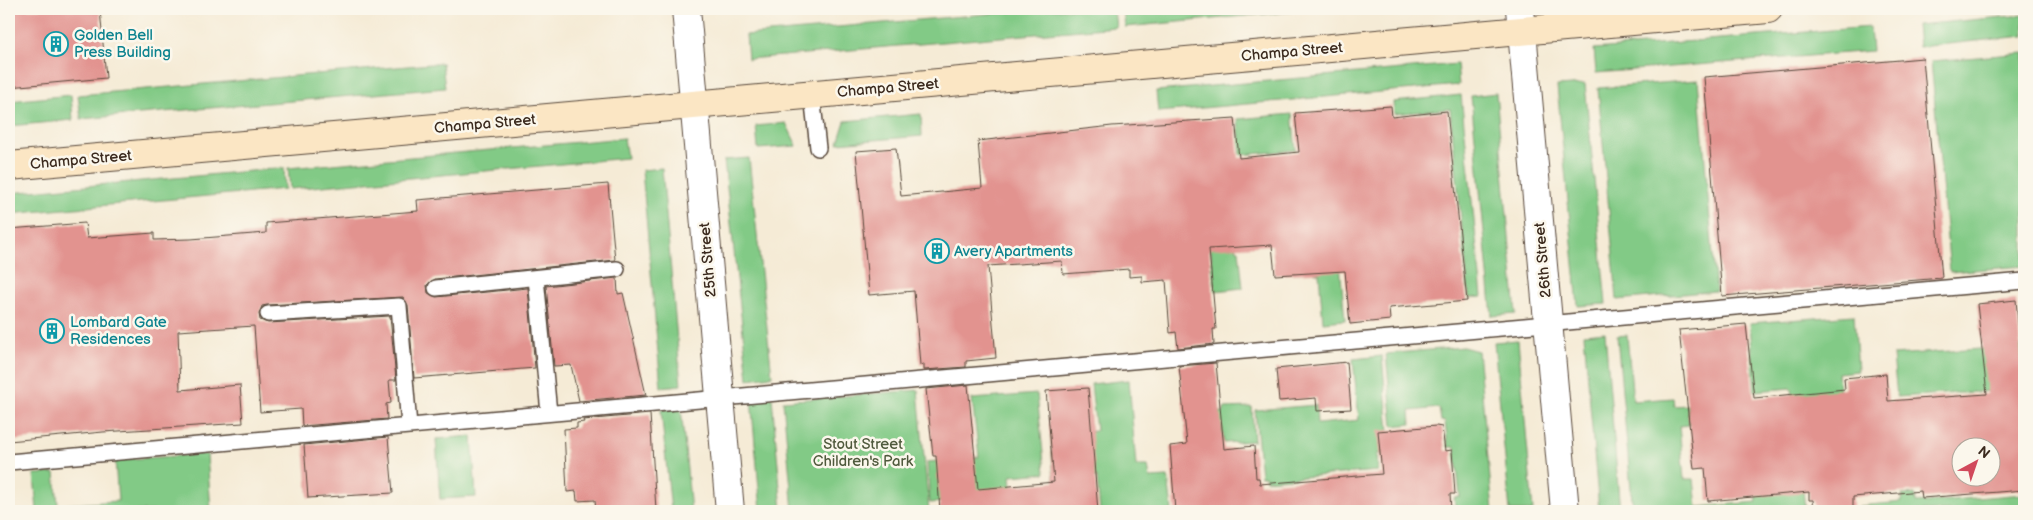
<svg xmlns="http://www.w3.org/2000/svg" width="2033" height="520" font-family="'Balsamiq Sans',sans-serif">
<rect width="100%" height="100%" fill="#fbf7ec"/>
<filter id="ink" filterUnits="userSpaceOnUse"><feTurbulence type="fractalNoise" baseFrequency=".02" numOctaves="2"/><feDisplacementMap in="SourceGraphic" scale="10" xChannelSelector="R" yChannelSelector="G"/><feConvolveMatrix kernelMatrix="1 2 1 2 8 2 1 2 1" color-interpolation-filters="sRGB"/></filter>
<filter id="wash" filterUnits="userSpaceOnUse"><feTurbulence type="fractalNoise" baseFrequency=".0096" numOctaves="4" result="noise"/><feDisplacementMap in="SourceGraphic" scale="20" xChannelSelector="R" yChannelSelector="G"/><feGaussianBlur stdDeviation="1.12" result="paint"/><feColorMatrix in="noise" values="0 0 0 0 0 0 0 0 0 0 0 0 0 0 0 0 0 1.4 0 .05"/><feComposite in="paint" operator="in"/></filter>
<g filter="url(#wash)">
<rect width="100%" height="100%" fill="#f5ebd6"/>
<path fill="#82ca86" stroke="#5e7a52" d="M1043 9H1114L1116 27 748 59 746 35Z
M1123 9H1321L1125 27Z
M2024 15V36L1919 47 1917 25Z
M1870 27 1872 51 1596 73 1594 49Z
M2024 53V266L1950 272 1931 61Z
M442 63 445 88 81 119 78 95Z
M1457 64 1459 85 1158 112 1156 91Z
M1698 80 1716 291 1617 300 1598 88Z
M1585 84 1606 304 1578 306 1557 86Z
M1496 93 1516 314 1492 316 1471 96Z
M71 95 73 120 9 126V101Z
M1461 95 1482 297 1469 298 1450 109 1394 114 1393 102Z
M921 114 922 136 838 143 845 121Z
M1292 114 1296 150 1241 155 1238 119Z
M786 123 797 146 758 149 756 126Z
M624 138 627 158 290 189 288 168Z
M749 158 772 376 748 379 724 160Z
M284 168 285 189 9 214V193Z
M662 168 681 385 661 387 642 170Z
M1335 210 1345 320 1323 322 1319 273H1315L1314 267Z
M1208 222 1234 225 1237 250H1239L1243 288 1215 291Z
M1854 315 1858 371 1838 373 1843 426 1796 430 1792 388 1755 391 1750 323Z
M1605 332 1620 511H1599L1584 334Z
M1627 335 1633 401 1673 398 1674 406 1687 405 1689 425 1679 426 1684 479H1694L1697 507 1757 502 1754 468 1798 434 1805 511H1633L1617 336Z
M1518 340 1533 511H1510L1494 342Z
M2024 346V389L1897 397 1893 355Z
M1463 347 1478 351 1493 511H1456L1454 498 1460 497 1455 447H1448L1445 422 1441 421 1439 408 1410 411 1411 424 1393 426 1386 354Z
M1382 356 1391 453 1377 454 1378 471 1266 480 1265 476H1261L1255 410 1316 405 1317 424 1359 420 1353 359Z
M1129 380 1136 466H1148L1150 478 1168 477 1172 511H1100L1097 477 1054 480 1050 435 1096 431 1091 384Z
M918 390 929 511H793L783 401Z
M1037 394 1045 473 1011 476 1014 511H975L973 499 930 503 927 462 979 457 972 399Z
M772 397 782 511H761L751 399Z
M1252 407 1254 441 1224 443 1222 426 1186 428 1185 415 1224 412V408Z
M681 408 691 511H671L661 410Z
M472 436 476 497 440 499 436 439Z
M207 454 211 511H37L34 474 55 473 58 505 118 501 115 460Z
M1915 494 1916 503 2024 494V511H1859V506L1902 502V495Z"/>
<g id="blocks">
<path fill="#e2938f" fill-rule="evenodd" d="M9 9H100L106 78 9 87Z
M1923 58 1942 278 1722 296 1704 77Z
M1391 106 1392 117 1447 111 1467 301 1389 308 1390 320 1350 324 1345 271 1275 275 1272 245 1209 249 1216 329H1213L1214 344 1178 348 1176 332 1170 333 1166 280 1142 282V276L1129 277V269L1063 274 1062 261 988 266 996 358 966 361V367L924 370V364L920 365 914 291 869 295 856 151 896 148 901 196 982 188 978 141 1112 126 1235 118 1239 158 1299 152 1295 113Z
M608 184 615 260 435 279 427 285 428 293 436 297 528 288 535 368 414 378 408 305 403 297 267 305 262 306 259 314 260 320 268 323 390 316 396 380H389L391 403 386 404 387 419 302 426 301 409 260 412 254 326 178 331 180 390 240 385 243 423 103 432 9 441V229L85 223 87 238 154 233V240L191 239 266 233V223L418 211 417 200Z
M617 278 618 294 623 293 646 395 579 401 571 365 554 366 546 286Z
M2016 300 2024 387V490L1922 498 1921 491 1853 497V510L1833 511H1814L1813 500H1809V492L1708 501 1705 468 1694 469 1679 330 1746 324 1754 398 1845 389 1844 378 1886 374 1888 401 1987 394 1977 304ZM1960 448H1990V478H1960Z
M1347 362 1351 409 1317 411 1316 398 1279 401 1276 369Z
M1216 363 1224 449 1254 446 1256 478H1259L1260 484 1382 474 1378 431 1436 426 1442 427 1445 451 1452 450 1455 494H1450L1451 511H1175L1170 446 1187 444 1179 366Z
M968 385 978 489 1054 482 1046 391 1088 388 1098 511H940L936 456H933L926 389Z
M650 414 656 510 596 511 595 500 577 501 576 491 567 492 564 429 577 428V423L584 422 583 420Z
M388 437 393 493 308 498 304 445Z"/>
</g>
</g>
<g filter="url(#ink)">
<use href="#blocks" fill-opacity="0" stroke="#57473a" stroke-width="1"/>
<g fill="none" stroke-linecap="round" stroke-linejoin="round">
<defs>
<path id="lane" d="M812 95 818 148
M536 278 549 413
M436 288 617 269
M268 314 399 306 409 426
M9 462 2024 281"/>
<path id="street" d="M686 9 730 511
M1520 9 1565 511"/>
<path id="secondary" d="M9 166 1768 9"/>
</defs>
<use href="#lane" stroke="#57473a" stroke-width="18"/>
<use href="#street" stroke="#57473a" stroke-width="30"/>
<use href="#secondary" stroke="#57473a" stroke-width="30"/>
<use href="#lane" stroke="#fff" stroke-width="15"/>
<use href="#street" stroke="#fff" stroke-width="28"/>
<use href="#secondary" stroke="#fbe6c4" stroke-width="28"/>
</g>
</g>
<defs>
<symbol id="building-ring" viewBox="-11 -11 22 22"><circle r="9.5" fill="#fbf7ec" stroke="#0f9aa8" stroke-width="1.5"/><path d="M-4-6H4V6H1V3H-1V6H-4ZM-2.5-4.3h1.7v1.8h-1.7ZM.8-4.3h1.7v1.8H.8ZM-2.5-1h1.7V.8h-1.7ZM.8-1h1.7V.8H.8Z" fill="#0f9aa8"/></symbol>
</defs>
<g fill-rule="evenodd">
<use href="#building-ring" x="42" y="30" width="28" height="28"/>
<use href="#building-ring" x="923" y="237" width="28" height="28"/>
<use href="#building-ring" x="38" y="317" width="28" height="28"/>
</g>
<g text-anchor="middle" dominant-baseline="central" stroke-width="5" stroke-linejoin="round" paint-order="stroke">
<g font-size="15" fill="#0d838f" stroke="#fbf7ec" text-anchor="start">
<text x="74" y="35">Golden Bell<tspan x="74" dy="17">Press Building</tspan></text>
<text x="954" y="251">Avery Apartments</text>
<text x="70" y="322">Lombard Gate<tspan x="70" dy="17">Residences</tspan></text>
</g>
<g font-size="15" fill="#3b2a1e" stroke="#fbf7ec">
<text transform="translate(1292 52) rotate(-5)">Champa Street</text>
<text transform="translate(888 88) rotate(-5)">Champa Street</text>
<text transform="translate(485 124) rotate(-5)">Champa Street</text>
<text transform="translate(81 160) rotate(-5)">Champa Street</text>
<text transform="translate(708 260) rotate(-95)">25th Street</text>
<text transform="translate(1543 260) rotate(-95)">26th Street</text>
</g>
<g font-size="15" fill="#505a3d" stroke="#fbf7ec">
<text x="863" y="444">Stout Street<tspan x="863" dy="17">Children's Park</tspan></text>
</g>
</g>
<rect width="2033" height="520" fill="none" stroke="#fbf7ec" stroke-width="30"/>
<g transform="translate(1976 462) rotate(40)"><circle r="24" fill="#fbf7ec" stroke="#aea59a"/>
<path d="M0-4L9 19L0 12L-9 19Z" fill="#d1495b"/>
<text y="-8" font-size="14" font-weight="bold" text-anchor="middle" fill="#3b2a1e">N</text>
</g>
</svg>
